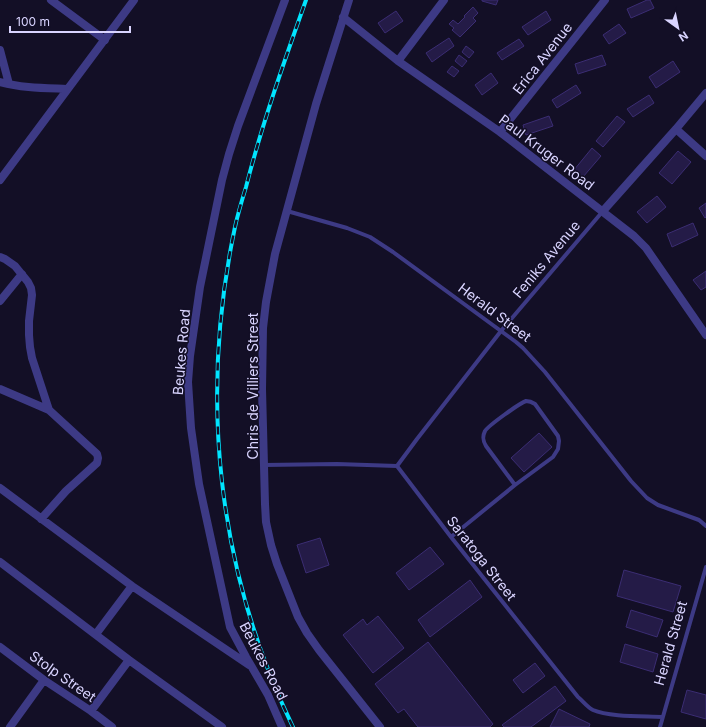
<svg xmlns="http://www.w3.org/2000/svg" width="706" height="727" font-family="Inter,sans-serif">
<rect width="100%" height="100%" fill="#130f26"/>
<path fill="#241b47" stroke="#3b2d73" d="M482 0H498L496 5 482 1Z
M647 0H650L654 8 631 18 627 9Z
M473 7 478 13 473 18 476 21 460 37 452 30 454 28 449 24 453 20 458 24 465 17 464 16Z
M396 11 403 21 385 33 378 23Z
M546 11 551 20 528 35 522 27Z
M619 24 626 33 609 44 603 35Z
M449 38 454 46 432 62 426 53Z
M519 39 524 46 502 60 497 53Z
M466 46 474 52 469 58 462 52Z
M459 55 467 61 462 67 455 61Z
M602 55 606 65 578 74 575 64Z
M673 61 680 72 656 88 649 77Z
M452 66 459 71 454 77 447 72Z
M491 73 498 83 482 95 475 85Z
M576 85 581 93 557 108 552 100Z
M649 95 654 103 633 117 627 109Z
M549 116 553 126 526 135 523 125Z
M617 116 625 122 603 147 596 141Z
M592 148 601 156 583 177 574 170Z
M678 151 691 162 672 184 659 173Z
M657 196 666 207 647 223 637 212Z
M706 203V217L705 218 699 208Z
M693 223 698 235 672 247 667 234Z
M706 271V287L701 290 693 280Z
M539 433 552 447 524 472 511 458Z
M320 538 329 565 306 573 297 545Z
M430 547 444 564 409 590 396 573Z
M624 570 681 586 673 612 617 596Z
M470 580 482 597 430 637 418 620Z
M631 610 663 620 657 637 626 627Z
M378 616 404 648 373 673 343 635 363 619 367 625Z
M428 642 493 724 490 727H418L404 709 398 713 375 684Z
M625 644 658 654 653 672 620 662Z
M535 663 545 676 523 693 513 680Z
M555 686 566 701 531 727H504L502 725Z
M687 690 706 695V719L681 712Z
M559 709 590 724 589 727H550Z"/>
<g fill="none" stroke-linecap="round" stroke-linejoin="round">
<path stroke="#3d3a85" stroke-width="4" d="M287 211 347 228 370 237 393 252 516 342 523 348 545 372 631 481 647 498 658 505 699 520 706 526
M264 465 337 464 397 466
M397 466 451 537 578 697C583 701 587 707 593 710 609 717 643 716 662 717
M397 466 417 439 501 331 603 211
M451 537 515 485 553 457 558 449 559 441 558 436 535 404C532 402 530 401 526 401 520 403 489 425 485 431 482 437 483 441 486 446L515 485
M660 727 706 567"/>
<path stroke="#3d3a85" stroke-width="8" d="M51 0 105 40
M349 0 316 104 275 254 266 302 263 328 262 389 265 504 266 522 271 545 277 564 298 617 307 633 319 650 380 727
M343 17 398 61 500 132 634 236 646 248 706 335
M0 50 9 84
M398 61 444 0
M0 82C22 88 45 88 67 89
M676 129 706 156
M500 132 605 0
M0 180 134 0
M603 211 676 129 706 93
M0 257 5 259 15 266 28 282 31 288 32 295 29 321V335L30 347 32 358 49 410 97 454 98 458 97 463 66 491 41 519
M0 301 22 274
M0 389 49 410
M0 488 132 586 249 665
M0 562 129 660 222 727
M96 634 132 586
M0 647 44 680 91 711 112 727
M91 711 129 660
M10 727 44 680
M282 727 268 695 246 657 230 627 199 484 191 428 188 382 190 356 200 287 222 180 229 154 238 126 285 0"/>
<defs>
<path id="rail" d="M293 727C217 570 199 397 235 227 238 213 242 200 246 187 262 124 284 62 306 0"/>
</defs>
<use href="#rail" stroke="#00e5ff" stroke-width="4"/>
<use href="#rail" stroke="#130f26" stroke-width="2.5" stroke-dasharray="8" stroke-linecap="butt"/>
</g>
<g text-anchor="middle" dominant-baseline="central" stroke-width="3" stroke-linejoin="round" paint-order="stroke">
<g font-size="14" fill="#d9d4ff" stroke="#130f26">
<text transform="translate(542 58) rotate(-52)">Erica Avenue</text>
<text transform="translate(547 152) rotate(37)">Paul Kruger Road</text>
<text transform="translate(546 259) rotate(-50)">Feniks Avenue</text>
<text transform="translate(495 312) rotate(37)">Herald Street</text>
<text transform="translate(181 352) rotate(-85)">Beukes Road</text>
<text transform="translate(252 386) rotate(-90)">Chris de Villiers Street</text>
<text transform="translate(482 558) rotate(52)">Saratoga Street</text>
<text transform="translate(670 643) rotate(-74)">Herald Street</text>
<text transform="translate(264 661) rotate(62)">Beukes Road</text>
<text transform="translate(63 676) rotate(35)">Stolp Street</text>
</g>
</g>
<g transform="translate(678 28) rotate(147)" stroke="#130f26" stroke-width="3" paint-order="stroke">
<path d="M0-3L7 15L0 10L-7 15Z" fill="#d9d4ff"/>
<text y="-6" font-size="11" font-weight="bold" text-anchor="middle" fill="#d9d4ff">N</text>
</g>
<path d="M10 26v6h120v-6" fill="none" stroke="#d9d4ff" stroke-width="2"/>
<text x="16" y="26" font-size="12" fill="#d9d4ff" stroke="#130f26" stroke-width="3" paint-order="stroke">100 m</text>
</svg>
